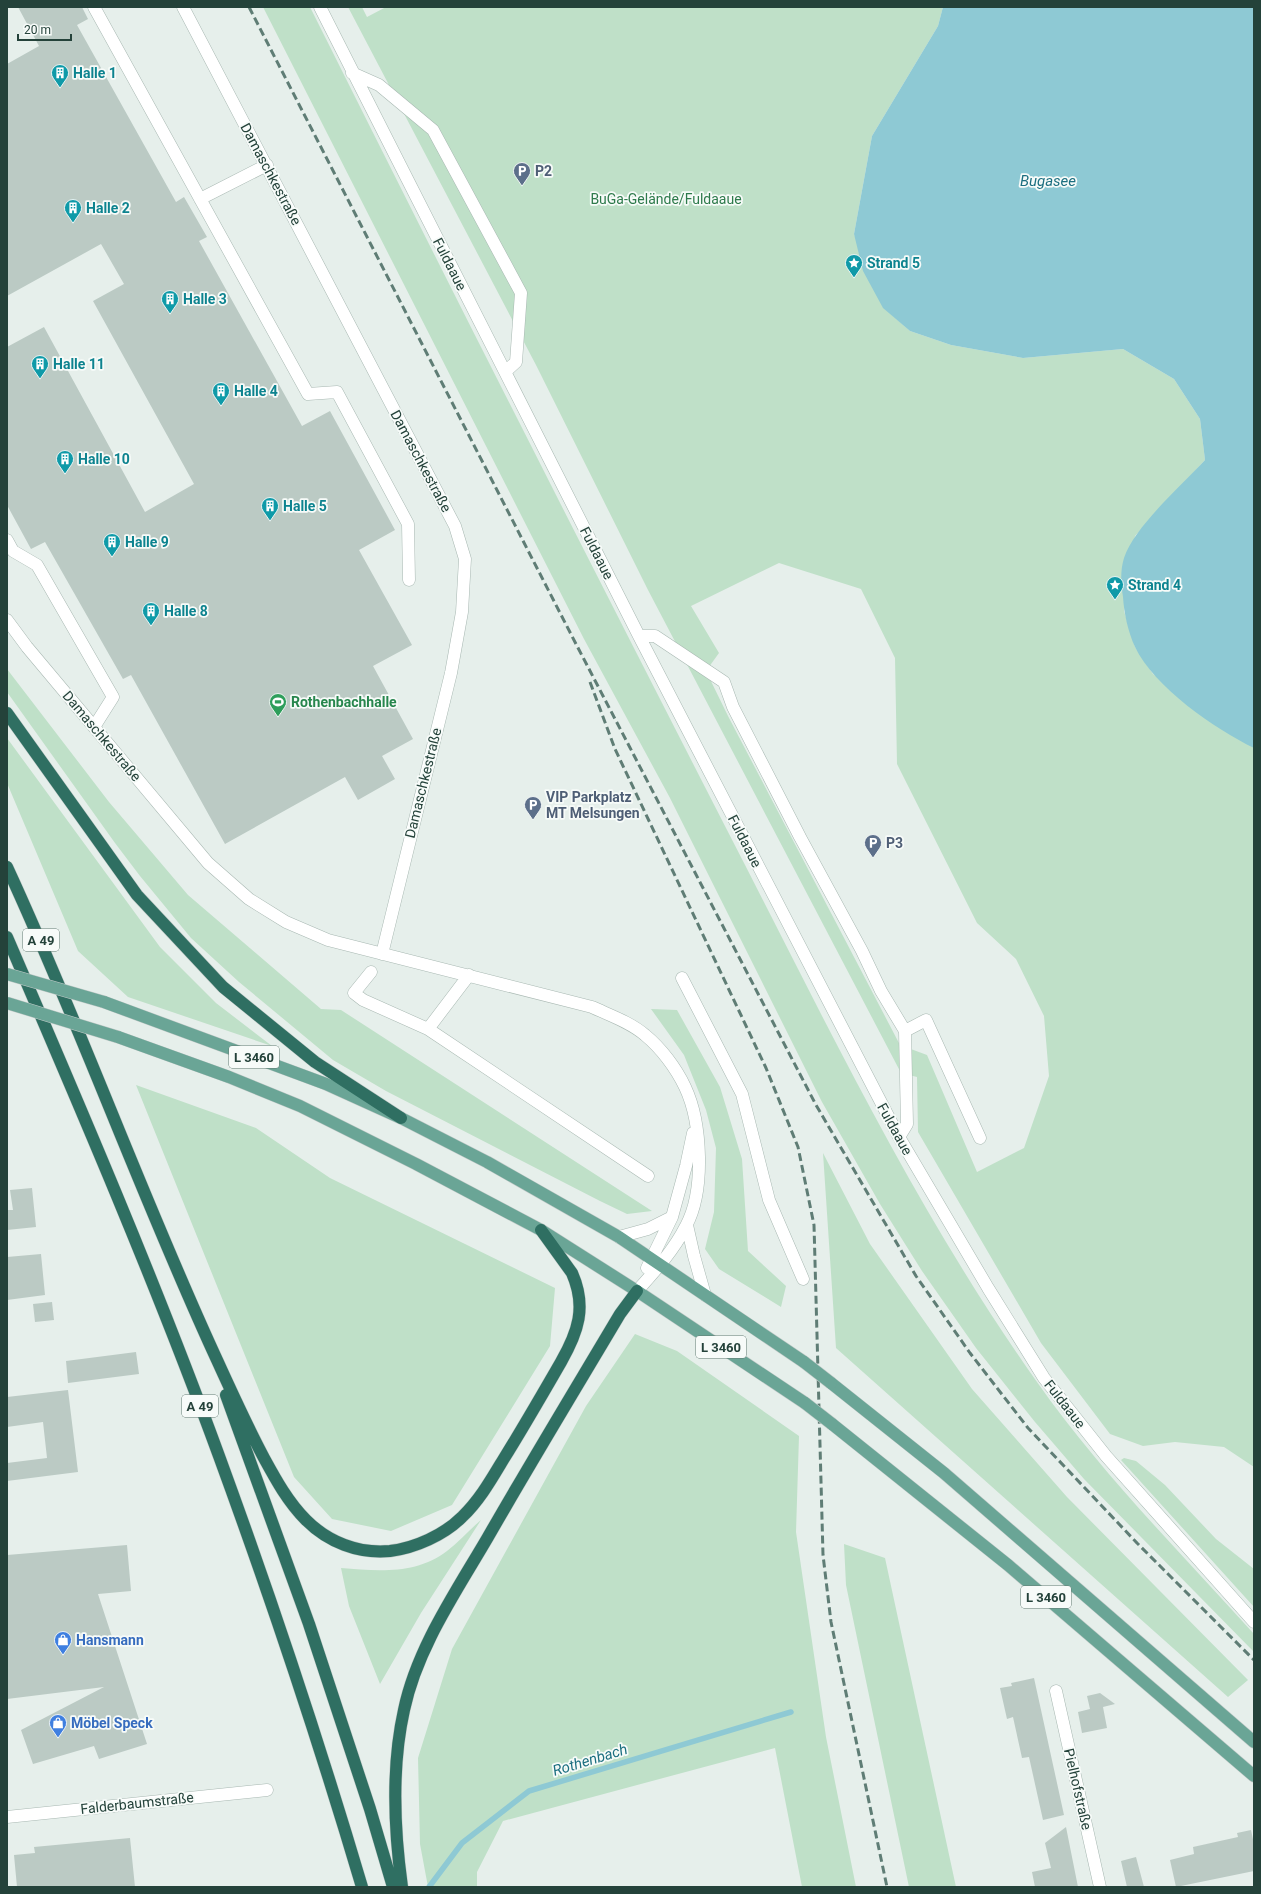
<svg xmlns="http://www.w3.org/2000/svg" width="1261" height="1894" font-family="Roboto,sans-serif">
<rect width="100%" height="100%" fill="#e6efeb"/>
<path fill="#bfe0c8" fill-rule="evenodd" d="M263 7H310C447 281 586 555 726 828 823 1016 914 1209 1037 1382 1101 1473 1180 1552 1254 1634V1652L1084 1479 1035 1422 976 1348 922 1271 880 1204 822 1102 670 798 584 639Z
M348 7H362L367 17 386 7H943L938 26 872 136 854 234 883 307 910 331 951 345 1023 358 1123 349 1174 379 1200 419 1205 460 1135 536 1124 611 1135 647 1153 674 1254 748V1467L1224 1447 1175 1442 1143 1446 1110 1434 1041 1343 918 1132 917 1077 901 1073 648 590 536 365ZM779 563 861 589 895 658 897 764 977 923 1016 959 1044 1016 1049 1076 1024 1148 977 1172 927 1055 900 1045 728 716 706 671 719 653 691 606Z
M7 669 109 802 188 895 321 1009 341 1010 652 1211 627 1214 600 1201 386 1091 333 1060 239 982 191 938 140 876 115 843 7 692Z
M7 738 160 947 216 1003 272 1046 128 997 78 951 7 783Z
M651 1009 677 1010 720 1087 742 1159 748 1251 786 1286 781 1307 719 1269 705 1249 714 1212 716 1148 706 1110 684 1055Z
M136 1085 256 1128 330 1178 555 1288 550 1346 452 1505 391 1531 332 1519 294 1477Z
M823 1153 870 1244 972 1389 1067 1497 1248 1680 1228 1697 836 1348Z
M635 1334 677 1351 799 1436 796 1532 826 1737 856 1887H802L775 1748 503 1821 477 1872V1887H428L420 1844 418 1758 452 1649 586 1406Z
M1124 1458 1136 1461 1165 1485 1216 1539 1254 1569V1607L1121 1460Z
M481 1520 421 1613 380 1684 349 1606 341 1568C377 1571 416 1575 447 1551 459 1542 469 1530 481 1520Z
M844 1544 885 1558 956 1887H909L846 1585Z"/>
<path fill="#8ec9d4" d="M943 7H1254V748C1215 729 1154 687 1135 647 1128 632 1124 613 1123 597 1121 584 1120 571 1124 558 1134 527 1182 485 1205 460L1200 419 1174 379 1123 349 1023 358 951 345 910 331 883 308 863 271 854 234 872 136 938 26Z"/>
<g fill="none" stroke-linecap="round" stroke-linejoin="round">
<path stroke="#8ec9d4" stroke-width="5.5" d="M429 1887 462 1843 529 1791 791 1712"/>
</g>
<path fill="#bbcac4" d="M18 7H82L88 19 77 25 176 202 184 197 207 237 199 241 302 426 330 411 395 530 359 550 412 645 373 666 413 739 382 756 395 779 358 800 345 777 225 844 131 675 123 679 45 542 31 549 7 505V347L44 327 145 512 194 484 93 301 124 284 101 244 7 296V64L39 46Z
M32 1188 36 1227 7 1230V1210H13L10 1190Z
M41 1254 45 1295 7 1300V1257Z
M52 1302 54 1320 35 1322 33 1304Z
M136 1352 139 1374 68 1383 66 1361Z
M68 1390 78 1472 7 1481V1463L47 1458 43 1422 7 1427V1397Z
M127 1545 131 1591 98 1594 147 1744 99 1759 94 1746 33 1764 21 1730 104 1687 7 1699V1555Z
M1034 1678 1064 1815 1043 1820 1029 1757 1022 1758 1013 1717 1007 1719 1000 1688 1012 1686 1011 1683Z
M1100 1693 1115 1704 1103 1707 1107 1728 1082 1733 1078 1712 1090 1709 1087 1696Z
M1066 1827 1078 1887H1035L1032 1872 1051 1868 1045 1843Z
M1251 1830 1254 1844V1871L1176 1887 1170 1860 1194 1854 1193 1847 1238 1837 1237 1833Z
M130 1838 135 1887H17L14 1855 35 1853 34 1847Z
M1136 1857 1144 1887H1127L1121 1861Z"/>
<g fill="none" stroke-linecap="round" stroke-linejoin="round">
<defs>
<path id="minor" d="M94 7 308 394 337 392 408 524 409 580
M183 7 455 526 465 559 462 612 451 673 382 954
M320 7 639 636 899 1137 988 1288 1044 1378 1106 1456 1254 1622
M352 73 379 85 433 130 521 293 516 362 505 372
M200 199 267 165
M7 540 13 551 37 565 113 697 94 727
M7 620 27 647 208 863 249 899 286 922 328 940 592 1007C609 1015 630 1022 645 1035 661 1048 676 1068 685 1087 702 1123 705 1191 686 1226 674 1250 655 1271 637 1291
M639 636H655L724 682 733 707 800 837 862 951 881 991 905 1031 926 1020 980 1138
M371 972 354 993 363 1000 428 1029 648 1176
M682 978 742 1094 769 1200 803 1279
M428 1029 469 975
M899 1137 907 1124 905 1031
M687 1225 694 1256 705 1295
M619 1237 648 1229 672 1217
M647 1268 672 1217 686 1166 693 1133
M1056 1691 1100 1887
M7 1817 267 1790"/>
<path id="major" d="M104 1002 326 1084 401 1118 487 1162 619 1237 804 1362
M118 1037 229 1077 300 1106 416 1164 541 1230 637 1291 805 1403
M831 1383 944 1473 1254 1742
M832 1424 1008 1565 1254 1776"/>
<path id="highway" d="M7 713 137 895 223 987 315 1062 401 1118
M7 867C82 1029 142 1198 217 1360 232 1393 247 1426 264 1458 276 1480 288 1502 306 1520 328 1542 358 1554 390 1551 415 1548 444 1535 462 1517 479 1501 491 1480 503 1460 523 1428 542 1395 561 1362 578 1332 587 1307 572 1273L541 1230
M7 937C81 1109 155 1281 219 1456 271 1598 319 1742 362 1887
M226 1395 309 1624 370 1809 393 1887
M402 1887C394 1829 391 1768 404 1710 417 1648 456 1592 488 1537 531 1462 576 1388 620 1314L637 1291"/>
</defs>
<use href="#minor" stroke="#a8b8b2" stroke-width="13"/>
<use href="#major" stroke="#c2cac8" stroke-width="13"/>
<use href="#highway" stroke="#c2cac8" stroke-width="13"/>
<use href="#minor" stroke="#fff" stroke-width="12"/>
<use href="#major" stroke="#6aa596" stroke-width="12"/>
<use href="#highway" stroke="#2f6f62" stroke-width="12"/>
<path stroke="#5f7d75" stroke-width="3" stroke-dasharray="8 4" stroke-linecap="butt" d="M249 7 576 644 816 1105 916 1276 970 1353 1028 1428 1137 1543 1254 1660
M590 682 615 749 766 1068 798 1147 814 1225 823 1555 831 1622 887 1887"/>
<defs>
<path id="major-bridge" d="M7 974 104 1002
M7 1003 118 1037
M804 1362 831 1383
M805 1403 832 1424"/>
</defs>
<use href="#major-bridge" stroke="#c2cac8" stroke-width="13" stroke-linecap="butt"/>
<use href="#major-bridge" stroke="#6aa596" stroke-width="12"/>
</g>
<defs>
<symbol id="building-pin" viewBox="-11 -11 22 30"><path d="M0 17L-7.5 6A9.5 9.5 0 1 1 7.5 6Z" fill="#0f9aa8" stroke="#f7fbf9"/><path d="M-4-6H4V6H1V3H-1V6H-4ZM-2.5-4.3h1.7v1.8h-1.7ZM.8-4.3h1.7v1.8H.8ZM-2.5-1h1.7V.8h-1.7ZM.8-1h1.7V.8H.8Z" fill="#fff"/></symbol>
<symbol id="parking-pin" viewBox="-11 -11 22 30"><path d="M0 17L-7.5 6A9.5 9.5 0 1 1 7.5 6Z" fill="#5c6f8a" stroke="#f7fbf9"/><path d="M-3.5-5.5H1a3.5 3.5 0 0 1 0 7H-1V5.5H-3.5ZM-1-3.4V-.6H.8a1.4 1.4 0 0 0 0-2.8Z" fill="#fff"/></symbol>
<symbol id="sight-pin" viewBox="-11 -11 22 30"><path d="M0 17L-7.5 6A9.5 9.5 0 1 1 7.5 6Z" fill="#0f9aa8" stroke="#f7fbf9"/><path d="M0-6L1.8-2.2L6-1.7L2.9 1.2L3.7 5.4L0 3.3L-3.7 5.4L-2.9 1.2L-6-1.7L-1.8-2.2Z" fill="#fff"/></symbol>
<symbol id="stadium-pin" viewBox="-11 -11 22 30"><path d="M0 17L-7.5 6A9.5 9.5 0 1 1 7.5 6Z" fill="#2e9e5b" stroke="#f7fbf9"/><path d="M0-5a6.5 5 0 1 0 0 10a6.5 5 0 1 0 0-10ZM-3.5-1.8h7v3.6h-7Z" fill="#fff"/></symbol>
<symbol id="shop-pin" viewBox="-11 -11 22 30"><path d="M0 17L-7.5 6A9.5 9.5 0 1 1 7.5 6Z" fill="#3f7fe0" stroke="#f7fbf9"/><path d="M-5-2.5h2.3a2.7 3.5 0 0 1 5.4 0H5L5.5 6h-11ZM-1.5-2.5h3a1.5 2.3 0 0 0-3 0Z" fill="#fff"/></symbol>
</defs>
<g fill-rule="evenodd">
<use href="#building-pin" x="50" y="63" width="20" height="27"/>
<use href="#parking-pin" x="512" y="161" width="20" height="27"/>
<use href="#building-pin" x="63" y="198" width="20" height="27"/>
<use href="#sight-pin" x="844" y="253" width="20" height="27"/>
<use href="#building-pin" x="160" y="289" width="20" height="27"/>
<use href="#building-pin" x="30" y="354" width="20" height="27"/>
<use href="#building-pin" x="211" y="381" width="20" height="27"/>
<use href="#building-pin" x="55" y="449" width="20" height="27"/>
<use href="#building-pin" x="260" y="496" width="20" height="27"/>
<use href="#building-pin" x="102" y="532" width="20" height="27"/>
<use href="#sight-pin" x="1105" y="575" width="20" height="27"/>
<use href="#building-pin" x="141" y="601" width="20" height="27"/>
<use href="#stadium-pin" x="268" y="692" width="20" height="27"/>
<use href="#parking-pin" x="523" y="795" width="20" height="27"/>
<use href="#parking-pin" x="863" y="833" width="20" height="27"/>
<use href="#shop-pin" x="53" y="1630" width="20" height="27"/>
<use href="#shop-pin" x="48" y="1713" width="20" height="27"/>
</g>
<g text-anchor="middle" dominant-baseline="central" stroke-width="3.5" stroke-linejoin="round" paint-order="stroke">
<g fill="#f7fbf9" stroke="#637a73" stroke-width="1">
<rect x="23" y="929" width="36" height="22" rx="3"/>
<rect x="229" y="1046" width="50" height="22" rx="3"/>
<rect x="696" y="1336" width="50" height="22" rx="3"/>
<rect x="182" y="1395" width="36" height="22" rx="3"/>
<rect x="1021" y="1586" width="50" height="22" rx="3"/>
</g>
<g font-size="13" font-weight="bold" fill="#24423a">
<text x="41" y="940">A 49</text>
<text x="254" y="1057">L 3460</text>
<text x="721" y="1347">L 3460</text>
<text x="200" y="1406">A 49</text>
<text x="1046" y="1597">L 3460</text>
</g>
<g font-size="14" font-weight="bold" fill="#0d838f" stroke="#f7fbf9" text-anchor="start">
<text x="73" y="73">Halle 1</text>
<text x="86" y="208">Halle 2</text>
<text x="867" y="263">Strand 5</text>
<text x="183" y="299">Halle 3</text>
<text x="53" y="364">Halle 11</text>
<text x="234" y="391">Halle 4</text>
<text x="78" y="459">Halle 10</text>
<text x="283" y="506">Halle 5</text>
<text x="125" y="542">Halle 9</text>
<text x="1128" y="585">Strand 4</text>
<text x="164" y="611">Halle 8</text>
</g>
<g font-size="14" font-weight="bold" fill="#4e5e75" stroke="#f7fbf9" text-anchor="start">
<text x="535" y="171">P2</text>
<text x="546" y="797">VIP Parkplatz<tspan x="546" dy="16">MT Melsungen</tspan></text>
<text x="886" y="843">P3</text>
</g>
<g font-size="14" fill="#24423a" stroke="#f7fbf9">
<text transform="translate(271 174) rotate(62)">Damaschkestraße</text>
<text transform="translate(450 264) rotate(63)">Fuldaaue</text>
<text transform="translate(421 461) rotate(62)">Damaschkestraße</text>
<text transform="translate(597 553) rotate(63)">Fuldaaue</text>
<text transform="translate(102 736) rotate(50)">Damaschkestraße</text>
<text transform="translate(423 783) rotate(-76)">Damaschkestraße</text>
<text transform="translate(745 841) rotate(63)">Fuldaaue</text>
<text transform="translate(895 1129) rotate(61)">Fuldaaue</text>
<text transform="translate(1065 1404) rotate(52)">Fuldaaue</text>
<text transform="translate(1078 1789) rotate(77)">Pielhofstraße</text>
<text transform="translate(137 1803) rotate(-6)">Falderbaumstraße</text>
</g>
<g font-size="14" fill="#2d7a4b" stroke="#f7fbf9">
<text x="666" y="199">BuGa-Gelände/Fuldaaue</text>
</g>
<g font-size="14" font-weight="bold" fill="#27864d" stroke="#f7fbf9" text-anchor="start">
<text x="291" y="702">Rothenbachhalle</text>
</g>
<g font-size="14" font-weight="bold" fill="#366cbe" stroke="#f7fbf9" text-anchor="start">
<text x="76" y="1640">Hansmann</text>
<text x="71" y="1723">Möbel Speck</text>
</g>
<g font-size="15" font-style="italic" fill="#1c6f80" stroke="#f7fbf9">
<text x="1048" y="181">Bugasee</text>
<text transform="translate(590 1760) rotate(-17)">Rothenbach</text>
</g>
</g>
<rect width="1261" height="1894" fill="none" stroke="#24423a" stroke-width="16"/>
<path d="M18 34v6h53v-6" fill="none" stroke="#24423a" stroke-width="2"/>
<text x="24" y="34" font-size="12" fill="#24423a" stroke="#f7fbf9" stroke-width="3" paint-order="stroke">20 m</text>
</svg>
